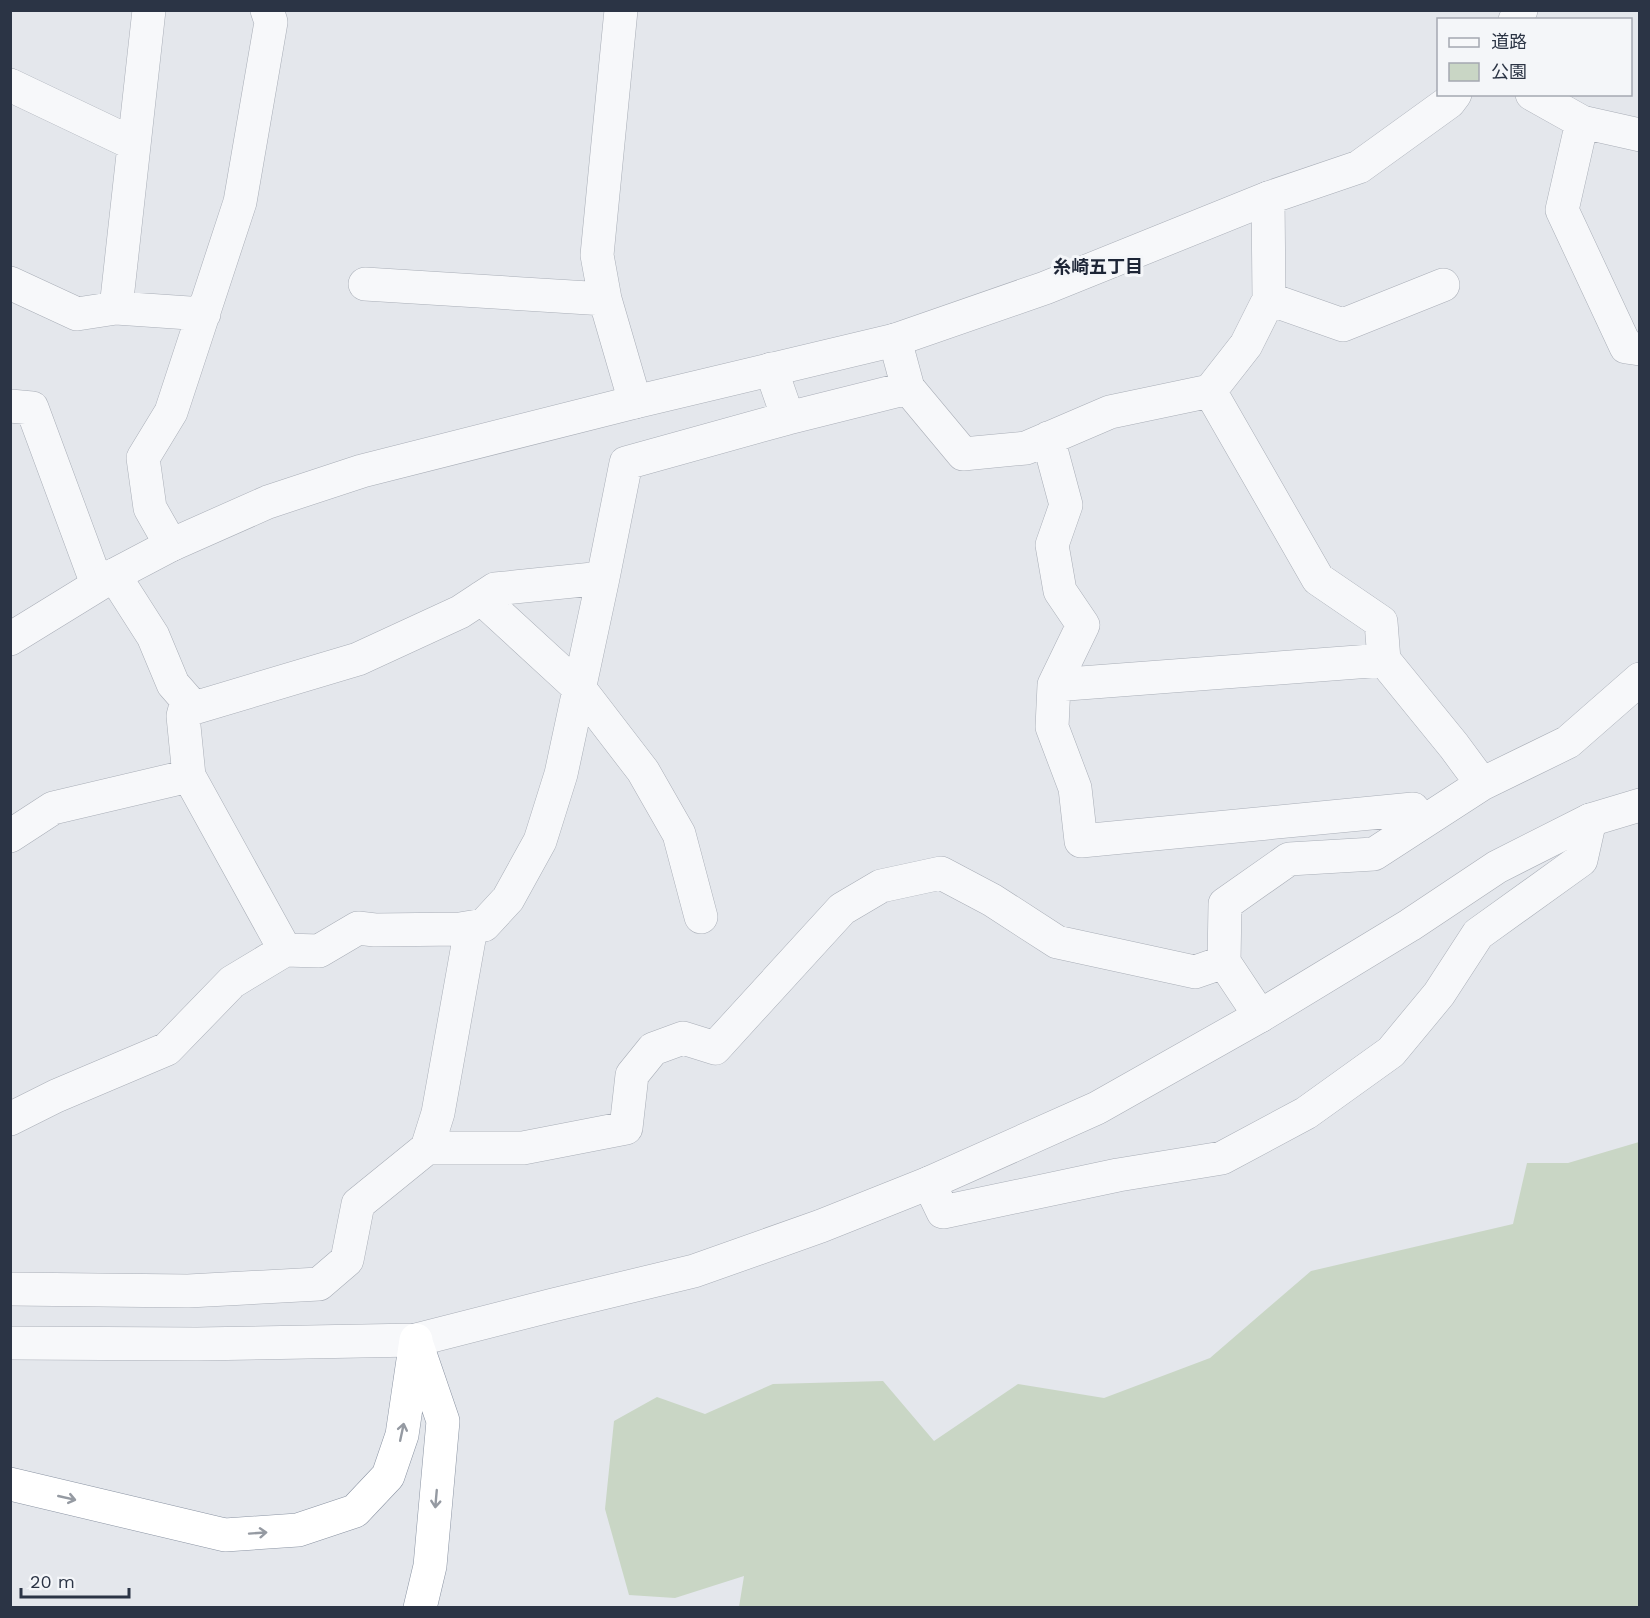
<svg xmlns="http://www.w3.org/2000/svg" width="1650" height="1618" font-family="'Work Sans','Noto Sans JP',sans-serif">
<rect width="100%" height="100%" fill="#e4e7ec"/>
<path fill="#c9d6c5" d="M1639 1142V1607H739L744 1576 675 1598 629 1595 605 1509 614 1421 657 1397 705 1414 773 1384 883 1381 934 1441 1018 1384 1104 1398 1210 1358 1311 1271 1513 1224 1527 1163H1568Z"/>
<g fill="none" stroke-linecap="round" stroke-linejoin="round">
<defs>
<path id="minor" d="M621 10 597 255 605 299 635 402
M1515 20 1521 10
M10 85 134 144
M1532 94 1582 122 1640 135
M1582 122 1562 210 1626 347 1640 349
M10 283 77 314 116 308 204 314
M365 284 605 299
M1269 299 1343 325 1443 285
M116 308 149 10
M895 340 908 388 963 454 1026 448 1110 412 1210 391 1246 345 1269 299 1268 198 1359 167 1449 102 1455 94
M771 369 788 418
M1210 391 1318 579 1381 622 1384 660 1454 746 1482 784
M10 406 32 408 97 584
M1048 438 1066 505 1052 545 1060 591 1083 625 1054 685 1052 727 1075 788 1081 841 1413 809 1423 822
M171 545 150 508 143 458 171 412 240 202 271 22 267 10
M114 575 153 636 173 684 194 708 358 659 460 612 495 589 603 578 626 463 788 418 908 388
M481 598 580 689 643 771 679 834 701 917
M1054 685 1384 660
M187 701 183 716 189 776 285 950 319 951 358 928 375 930 460 929 484 925 508 899 540 841 561 774 603 578
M10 836 53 808 189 776
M1260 1016 1224 962 1225 904 1289 859 1374 854 1482 784 1568 742 1640 679
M10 1119 56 1096 167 1049 232 982 285 950
M427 1148H523L626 1128 632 1075 653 1049 683 1038 715 1048 842 909 881 886 941 873 992 900 1057 942 1195 972 1224 962
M929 1183 943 1212 1118 1175 1222 1158 1306 1113 1391 1052 1439 994 1478 934 1581 860 1590 820
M10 1289 188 1291 319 1284 347 1260 358 1204 427 1148 438 1113 471 928"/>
<path id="tertiary" d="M10 639 114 575 171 545 268 502 362 471 635 402 895 340 1045 288 1268 198
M10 1343 197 1344 416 1340 553 1305 694 1271 821 1226 929 1183 1097 1108 1260 1016 1410 925 1497 867 1590 820 1640 805"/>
<path id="trunk" d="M417 1345 443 1421 430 1566 420 1608
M10 1484 225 1535 298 1530 355 1511 388 1476 402 1435 416 1340"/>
</defs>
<use href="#minor" stroke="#a9aeb7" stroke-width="34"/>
<use href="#tertiary" stroke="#a9aeb7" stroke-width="34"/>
<use href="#trunk" stroke="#8b94a3" stroke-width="34"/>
<use href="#minor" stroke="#f7f8fa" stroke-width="33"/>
<use href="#tertiary" stroke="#f7f8fa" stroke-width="33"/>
<use href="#trunk" stroke="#fff" stroke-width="33"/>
</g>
<defs><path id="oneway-shaft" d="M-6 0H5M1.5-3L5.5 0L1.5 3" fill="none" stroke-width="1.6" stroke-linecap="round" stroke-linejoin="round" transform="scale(1.5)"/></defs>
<g stroke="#959aa2">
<use href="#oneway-shaft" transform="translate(402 1432) rotate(-78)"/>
<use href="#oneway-shaft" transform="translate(67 1498) rotate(13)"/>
<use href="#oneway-shaft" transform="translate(436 1499) rotate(95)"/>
<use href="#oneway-shaft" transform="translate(258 1533) rotate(-4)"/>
</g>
<g text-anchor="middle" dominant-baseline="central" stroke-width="6" stroke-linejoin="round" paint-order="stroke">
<g font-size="18" font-weight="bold" fill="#1d2536" stroke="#f4f6f9">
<text x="1098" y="266">糸崎五丁目</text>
</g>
</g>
<rect width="1650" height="1618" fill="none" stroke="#2b3445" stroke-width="24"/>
<rect x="1437" y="18" width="195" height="78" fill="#f4f6f9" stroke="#a4a8b1" stroke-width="1.5"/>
<rect x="1449" y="38" width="30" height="9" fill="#f7f8fa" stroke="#a4a8b1" stroke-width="1.5"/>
<text x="1491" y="48" font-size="18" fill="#2b3445">道路</text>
<rect x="1449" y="63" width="30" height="18" fill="#c9d6c5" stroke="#a4a8b1" stroke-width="1.5"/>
<text x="1491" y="78" font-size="18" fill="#2b3445">公園</text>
<path d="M21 1588v9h108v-9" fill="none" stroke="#2b3445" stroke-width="3"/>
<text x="30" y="1588" font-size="18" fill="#2b3445" stroke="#f4f6f9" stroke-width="4.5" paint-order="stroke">20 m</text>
</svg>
